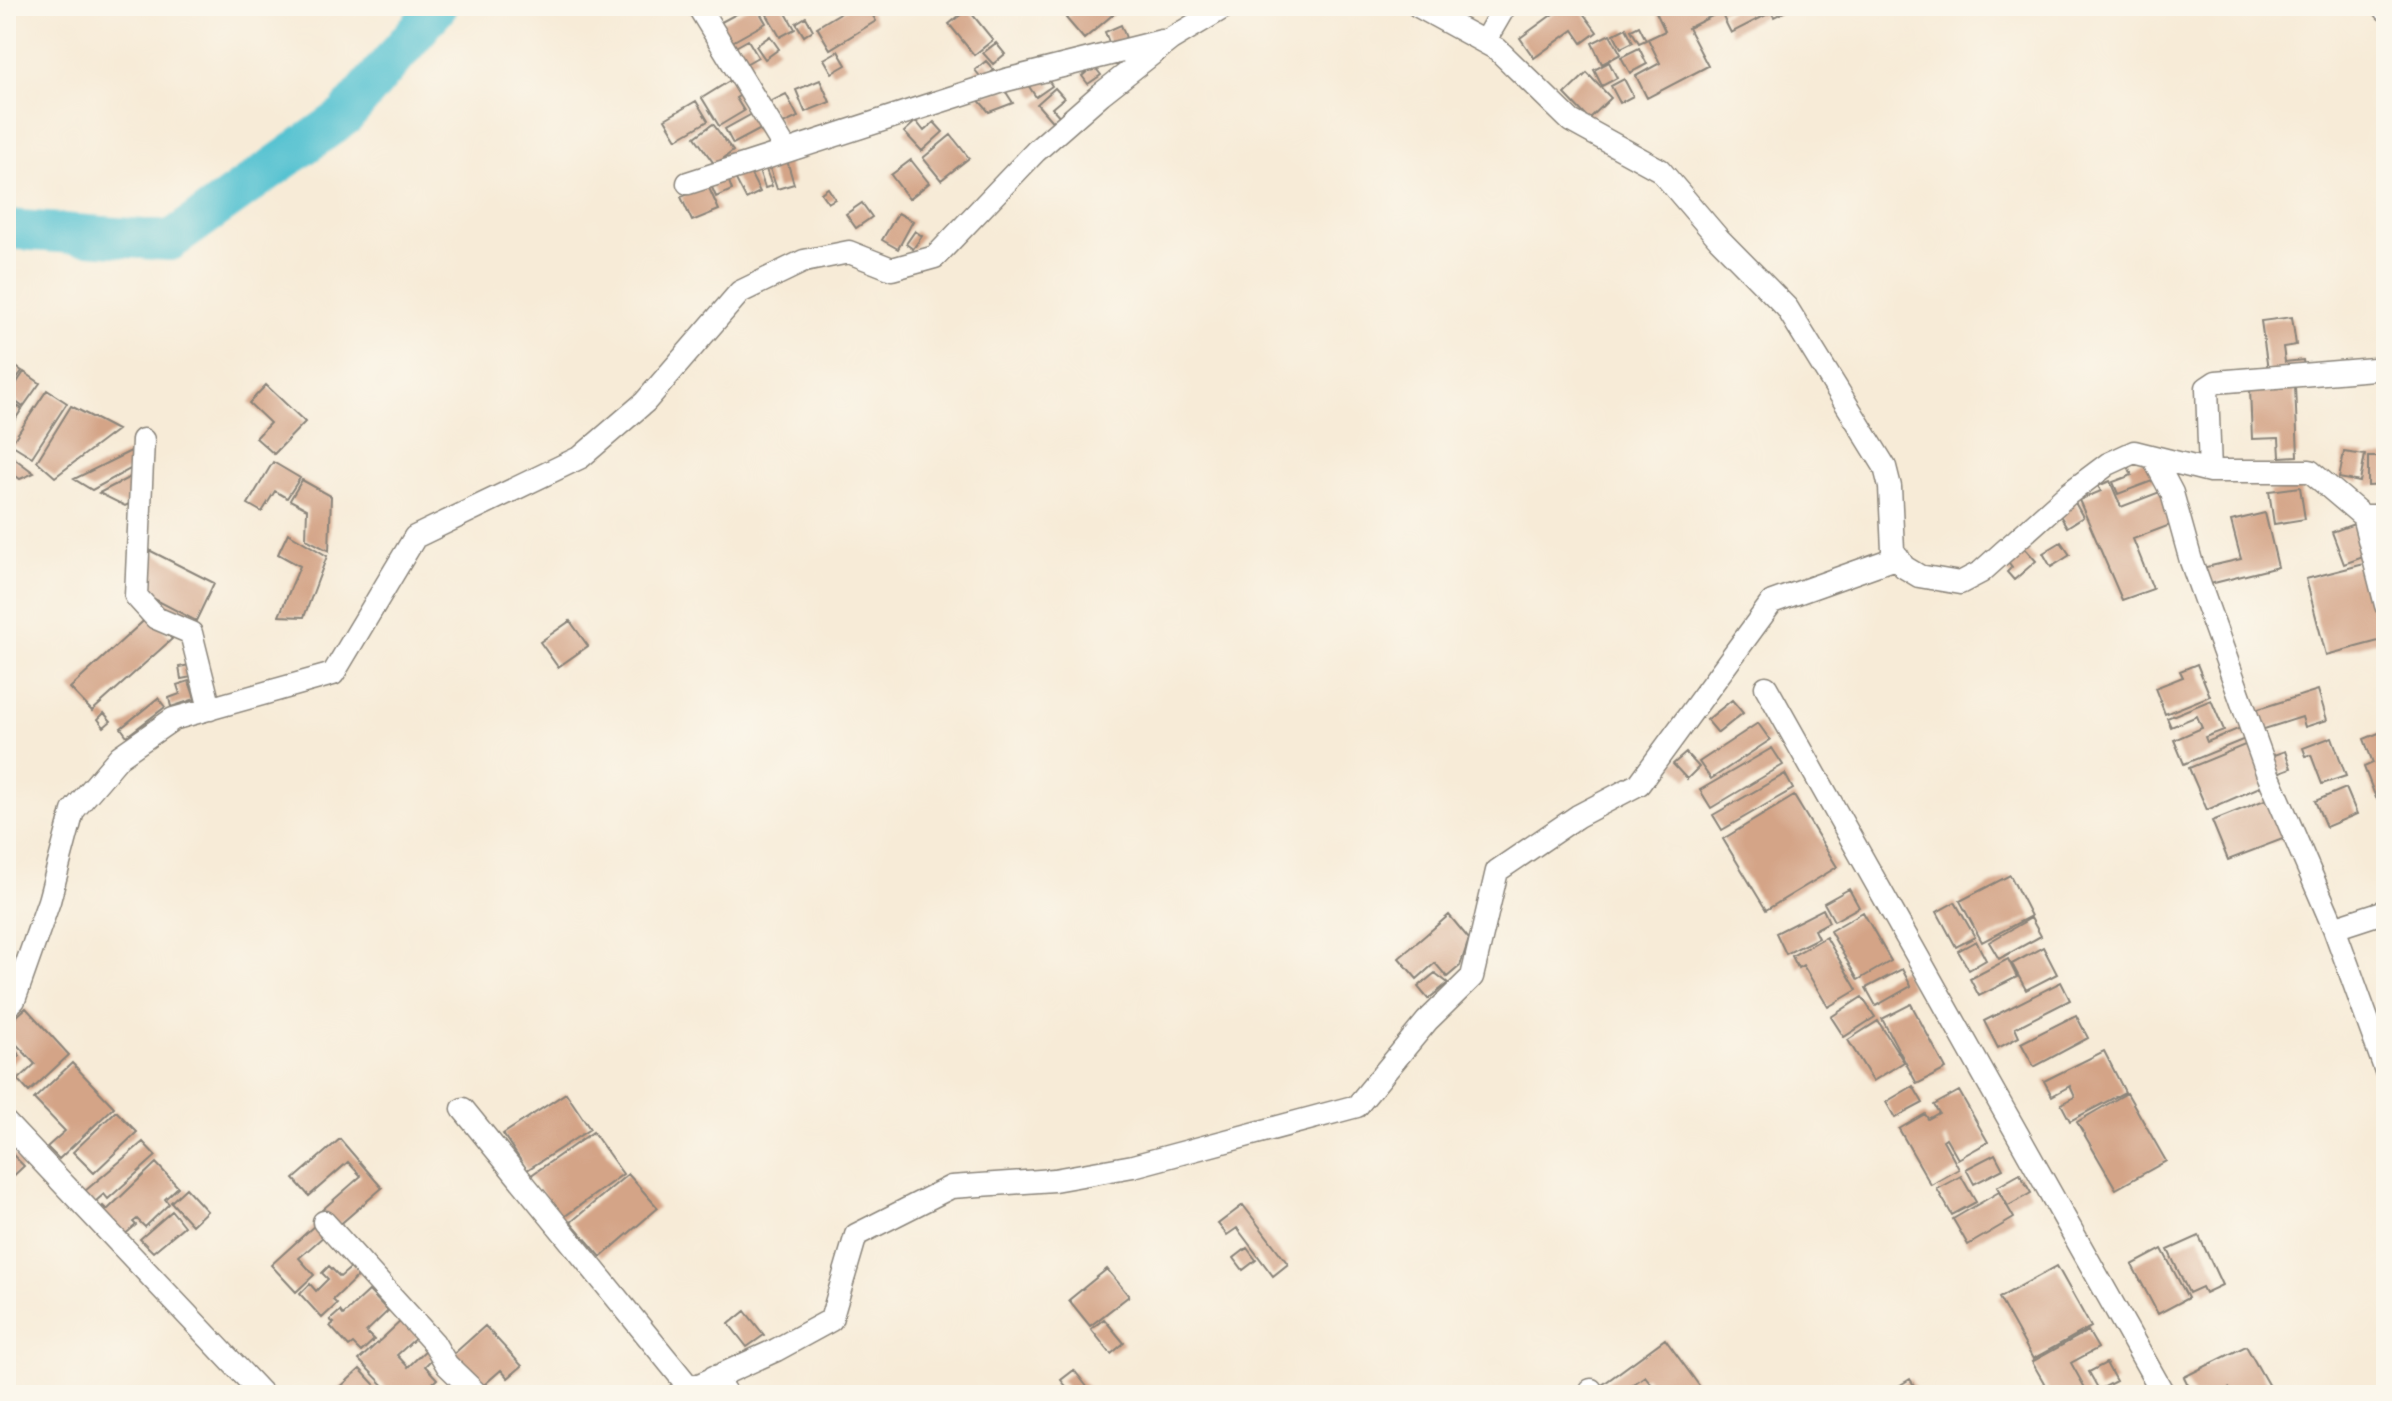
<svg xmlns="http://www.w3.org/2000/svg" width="2392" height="1401" font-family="Pangolin,sans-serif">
<rect width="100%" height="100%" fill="#fbf7ec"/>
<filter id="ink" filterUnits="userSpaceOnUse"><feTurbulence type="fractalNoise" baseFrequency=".0125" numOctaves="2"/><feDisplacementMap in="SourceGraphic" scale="16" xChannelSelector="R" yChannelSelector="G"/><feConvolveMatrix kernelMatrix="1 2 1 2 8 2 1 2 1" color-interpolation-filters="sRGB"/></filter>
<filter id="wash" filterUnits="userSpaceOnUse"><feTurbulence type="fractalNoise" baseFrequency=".006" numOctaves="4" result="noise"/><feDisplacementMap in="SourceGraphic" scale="32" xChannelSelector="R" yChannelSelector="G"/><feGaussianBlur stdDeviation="1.8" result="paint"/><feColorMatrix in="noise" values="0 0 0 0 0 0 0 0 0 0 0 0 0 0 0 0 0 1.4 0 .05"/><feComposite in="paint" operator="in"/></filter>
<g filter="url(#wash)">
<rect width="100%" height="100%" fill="#f7ebd7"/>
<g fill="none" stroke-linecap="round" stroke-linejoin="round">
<path stroke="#57c2d1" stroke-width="40" d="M6 229 170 241 345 116 438 6"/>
</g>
<g id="blocks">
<path fill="#d4a487" d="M751 6H756L766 23 725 46 714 26Z
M762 6H782L795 29 780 37Z
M852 6H867L876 21 830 49 817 27Z
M1080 6H1123L1084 39 1066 18Z
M1454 6H1487L1458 17Z
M1564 6H1587L1589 9 1583 13 1597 32 1582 43 1573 30 1534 58 1520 38Z
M1668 6H1732L1688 28 1708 66 1647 98 1636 76 1660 63 1648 39 1665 31 1656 12Z
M1739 6H1764L1768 14 1731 33 1722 15Z
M1768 6H1796L1774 17Z
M968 9 993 40 974 55 949 24Z
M806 17 813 30 804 36 796 23Z
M1121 25 1126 38 1110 45 1105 32Z
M1639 26 1646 40 1639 43 1631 30Z
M1626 28 1633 42 1621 48 1614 34Z
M1610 34 1621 54 1602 64 1592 43Z
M770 36 779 49 765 59 756 46Z
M748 40 758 57 742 66 732 49Z
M996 43 1005 54 993 64 983 53Z
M1639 48 1647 64 1630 73 1621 57Z
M838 51 846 65 832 73 824 59Z
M986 61 994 70 983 80 975 70Z
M1609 62 1617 78 1602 86 1594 70Z
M1094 66 1101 75 1088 84 1082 76Z
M1044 73 1052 86 1036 97 1028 85Z
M1587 73 1611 98 1589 119 1565 94Z
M736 77 745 92 736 98 744 111 719 126 702 98Z
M1624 79 1633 96 1620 103 1611 86Z
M820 80 830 102 805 112 796 90Z
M1055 88 1064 98 1052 108 1063 120 1056 126 1037 104Z
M1004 89 1013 103 989 112 976 97Z
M786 94 798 117 781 125 770 102Z
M696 101 708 121 677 139 665 119Z
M752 114 761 129 733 144 725 129Z
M916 121 924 131 934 122 943 132 922 151 904 132Z
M713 124 733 151 715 165 695 137Z
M951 135 969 158 941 180 923 158Z
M786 157 794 184 777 189 768 163Z
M911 160 929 183 909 199 891 175Z
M764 164 772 186 765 188 758 167Z
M747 167 760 192 746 199 733 174Z
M727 176 732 190 716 197 710 183Z
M708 186 719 210 692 221 681 197Z
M828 188 835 199 828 203 821 193Z
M862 203 872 217 856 228 846 214Z
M898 213 913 221 898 249 882 240Z
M915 231 922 236 913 249 906 244Z
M2292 317 2296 345 2283 347 2285 362 2303 360 2305 372 2269 377 2261 321Z
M6 360 22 371 12 385 6 381Z
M24 372 40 383 23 407 8 396Z
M266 385 305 422 274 454 256 438 270 423 249 403Z
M2295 386 2298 456 2280 457 2279 438 2252 439 2250 388Z
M47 390 67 403 32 457 11 444Z
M6 399 22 409 6 433Z
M71 406 117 430 55 477 37 461Z
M135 449 134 467 92 490 74 479Z
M6 452 34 473 20 479 6 469Z
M2344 452 2365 455 2360 482 2339 478Z
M2368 457H2386V485L2368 486Z
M2147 459 2155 480 2118 494 2113 482 2132 475 2128 466Z
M273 462 300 478 287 498 275 491 262 512 248 504Z
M136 474 135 501 125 506 99 493Z
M302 480 331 496 329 551 306 539 307 509 290 500Z
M2110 481 2121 507 2165 490 2178 522 2133 539 2153 589 2122 600 2079 500 2101 491 2098 486Z
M2300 487 2305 519 2274 524 2269 491Z
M2072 497 2083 517 2067 527 2055 507Z
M2265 513 2278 567 2206 585 2202 568 2241 559 2231 521Z
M2354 524 2366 556 2344 564 2332 532Z
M288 533 327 556 304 617 279 616 300 566 278 554Z
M2061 542 2070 555 2051 567 2043 553Z
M2022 545 2036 561 2014 580 2007 572 2012 567 2006 559Z
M145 548 214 583 196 621 141 592Z
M2368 563 2386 639 2326 655 2306 579Z
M150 615 172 639 92 711 70 688Z
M570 621 588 646 558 667 540 642Z
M2197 664 2210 696 2165 714 2155 688 2183 677 2180 671Z
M190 665 192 677 181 679 179 667Z
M189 681 195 699 171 707 169 698 180 694 177 685Z
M2318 690 2327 720 2305 727 2302 717 2258 731 2252 711Z
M158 698 165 707 127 736 121 728Z
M1732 700 1743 713 1718 733 1707 720Z
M2211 700 2224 730 2205 737 2207 742 2245 726 2250 737 2184 764 2174 740 2202 728 2197 716 2171 727 2167 718Z
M104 713 111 721 104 727 98 719Z
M1758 723 1770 740 1711 779 1699 762Z
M2386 730V794L2376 798 2364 767 2373 763 2364 739Z
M2332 737 2346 776 2322 784 2311 755 2306 756 2303 748Z
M2252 742 2269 783 2207 810 2189 768Z
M1772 748 1783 765 1711 808 1700 790Z
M2285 751 2291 768 2272 775 2265 758Z
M1686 753 1699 767 1687 779 1673 764Z
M1785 774 1793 789 1722 830 1713 815Z
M2346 788 2357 814 2326 827 2315 801Z
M1794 796 1837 867 1766 910 1723 839Z
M2272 797 2288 837 2228 860 2212 821Z
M2010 875 2031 916 1982 942 1960 901Z
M1849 889 1859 907 1834 921 1824 903Z
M1955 902 1975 937 1956 947 1937 912Z
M1823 909 1829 922 1814 930 1818 938 1786 954 1776 933Z
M1863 912 1891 961 1858 980 1830 931Z
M1449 915 1469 939 1460 966 1447 977 1435 963 1417 979 1399 958Z
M2031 918 2041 936 1999 959 1989 942Z
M1826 937 1857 990 1828 1007 1803 965 1798 968 1792 956Z
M1976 941 1986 960 1969 970 1958 951Z
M2043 947 2057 974 2026 990 2012 964Z
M2008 959 2017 977 1979 996 1970 979Z
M1902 969 1911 986 1876 1006 1866 988Z
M1435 973 1448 983 1428 999 1418 987Z
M2061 982 2070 1000 2015 1028 2019 1037 1998 1048 1984 1021Z
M1862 997 1875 1017 1844 1037 1831 1017Z
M1911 1004 1946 1069 1917 1084 1882 1019Z
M26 1008 69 1055 29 1092 18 1080 35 1064 6 1033V1026Z
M2076 1015 2088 1038 2034 1067 2021 1043Z
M1878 1021 1904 1062 1873 1081 1848 1040Z
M6 1040 20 1056 8 1066 17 1076 6 1085Z
M2104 1051 2125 1092 2070 1121 2061 1104 2075 1097 2070 1086 2052 1096 2044 1081Z
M72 1063 114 1107 59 1159 47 1147 65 1131 34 1099Z
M1913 1086 1923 1103 1895 1118 1886 1102Z
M1959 1091 1988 1142 1958 1159 1946 1138 1943 1140 1959 1169 1931 1185 1899 1129 1925 1114 1928 1119 1939 1113 1934 1105Z
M566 1093 590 1129 527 1170 503 1134Z
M2127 1093 2166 1161 2116 1189 2077 1122Z
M116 1111 137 1132 94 1173 73 1152Z
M593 1132 623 1174 561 1219 530 1176Z
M340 1139 382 1188 337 1227 322 1210 361 1176 348 1162 309 1196 294 1179Z
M143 1142 156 1156 108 1199 104 1194 89 1207 79 1196Z
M6 1148 24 1166 6 1183Z
M1995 1154 2003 1169 1974 1184 1966 1169Z
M156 1163 178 1187 165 1199 169 1204 145 1227 137 1219 133 1222 136 1225 123 1236 95 1214 103 1206 107 1210Z
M628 1174 658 1208 601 1257 571 1222Z
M2020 1174 2031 1193 2008 1206 1997 1187Z
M1961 1176 1976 1202 1952 1215 1937 1189Z
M186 1188 207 1211 192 1225 171 1202Z
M1999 1192 2014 1218 1968 1245 1953 1219Z
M1243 1205 1288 1264 1273 1276 1237 1228 1227 1235 1218 1224Z
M172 1211 184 1226 153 1252 140 1239Z
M315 1225 324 1236 299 1258 314 1275 296 1292 271 1265Z
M2199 1236 2222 1285 2205 1293 2202 1287 2189 1293 2168 1250Z
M1247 1248 1256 1260 1243 1270 1234 1258Z
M2162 1249 2188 1298 2158 1314 2132 1265Z
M354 1265 361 1273 333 1300 337 1304 322 1318 300 1294 310 1284 316 1291 328 1279 322 1273 329 1266 340 1277Z
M2057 1266 2091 1327 2033 1359 1999 1298Z
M1107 1269 1129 1296 1090 1326 1069 1300Z
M369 1291 388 1311 366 1332 374 1340 361 1352 353 1344 349 1347 330 1326 334 1323 330 1320 340 1311 343 1315Z
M745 1311 764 1335 747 1347 729 1324Z
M1104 1319 1124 1343 1111 1354 1091 1329Z
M402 1320 418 1336 397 1355 408 1367 429 1347 436 1355 425 1366 437 1379 420 1395H402L399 1391 393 1395 359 1360Z
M485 1326 522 1366 508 1378 501 1370 477 1391 448 1359Z
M2088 1331 2098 1348 2071 1363 2089 1395H2051L2032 1362Z
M1665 1339 1706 1395H1660L1645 1376 1618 1395H1603L1598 1388Z
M2246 1346 2274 1395H2219L2230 1388 2216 1395H2193L2184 1377Z
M2106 1363 2116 1381 2099 1390 2089 1372Z
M360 1369 384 1395H342L337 1390Z
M1074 1370 1091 1392 1087 1395H1073L1061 1380Z
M1910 1379 1920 1395H1884Z"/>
</g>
</g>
<g filter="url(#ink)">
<use href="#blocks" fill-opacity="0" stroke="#8a847a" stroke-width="2"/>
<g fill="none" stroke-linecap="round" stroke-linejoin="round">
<defs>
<path id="minor" d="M698 6 786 150
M1418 6 1497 49 1571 121 1660 170 1719 239 1787 308 1885 467 1890 487 1893 550 1904 567 1919 576 1960 583 1981 572 2068 494 2108 464 2134 452 2210 471H2310L2363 516H2386
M2383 6 2386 10
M1484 42 1505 6
M688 183 1006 80 1162 41
M143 440 136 596 156 618 191 633 210 709
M2153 457 2172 493 2191 561 2267 772 2334 928 2386 1071
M2210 471 2207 388 2216 382 2386 368
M2363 516 2386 605
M1766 687 2164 1395
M2334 928 2386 911
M6 1007 14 1000 49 901 73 811 120 756 173 719 333 674 415 537 581 457 645 402 740 292 804 261 849 252 892 269 935 257 1036 151 1101 94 1171 39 1226 6
M463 1109 689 1387
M6 1123 263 1395
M324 1222 434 1343 447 1365 478 1395
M714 1377 727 1395
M1591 1390 1594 1395
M677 1395 776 1350 831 1320 856 1235 951 1187 1054 1180 1133 1166 1357 1106 1427 1021 1472 977 1497 871 1578 816 1639 784 1772 602 1898 557"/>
</defs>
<use href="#minor" stroke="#8a847a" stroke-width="25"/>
<use href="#minor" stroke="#fff" stroke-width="22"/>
</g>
</g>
<rect width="2392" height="1401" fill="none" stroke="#fbf7ec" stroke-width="32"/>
</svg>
